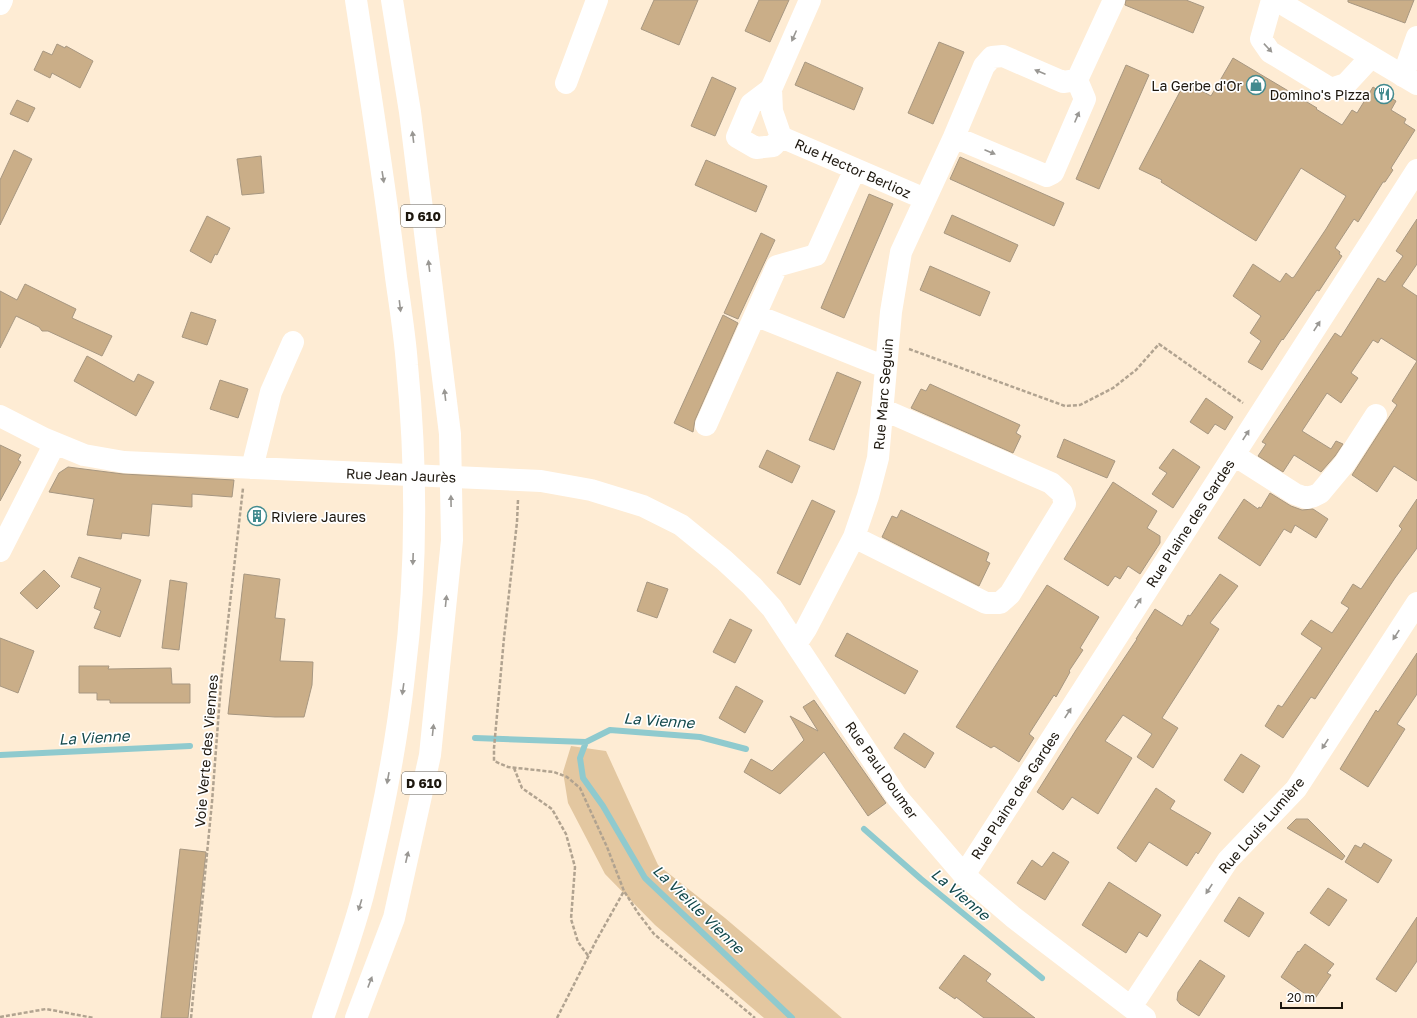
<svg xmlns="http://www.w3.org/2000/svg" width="1417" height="1018" font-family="'Golos Text',sans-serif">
<rect width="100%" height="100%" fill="#feecd4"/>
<path fill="#e3c7a0" d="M571 746 606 751 658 865 725 918 842 1018H764L655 925 605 874 568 803 563 772Z"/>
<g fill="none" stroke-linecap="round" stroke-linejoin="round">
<path stroke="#8fcace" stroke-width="6" d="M475 738 586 742 610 730 700 737 746 749
M586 742 580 758 583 778 603 806 645 878 792 1018
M0 755 190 746
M864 829 921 879 1042 978"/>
</g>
<path fill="#caae88" stroke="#a79781" d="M654 0H698L679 45 641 29Z
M759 0H789L770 42 745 31Z
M1126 0H1186L1204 7 1193 33 1125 5Z
M1348 0H1414L1405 23 1348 2Z
M939 42 964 52 933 124 908 113Z
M57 44 65 48 66 46 93 61 80 88 52 73 50 78 34 70 43 51 52 55Z
M1233 58 1317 108 1316 109 1342 125 1352 110 1357 113 1373 87 1396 101 1391 110 1406 119 1404 123 1415 130 1391 168 1393 170 1385 182H1383L1358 222 1354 219 1335 248 1340 252 1339 254 1342 256 1319 291 1317 290 1283 340 1282 339 1262 370 1248 362 1261 341 1250 333 1261 316 1233 296 1253 264 1280 282 1286 273 1292 278 1294 277 1326 229 1346 196 1301 168 1256 241 1161 182 1162 180 1139 169 1185 82 1211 96Z
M805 62 863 88 854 110 795 85Z
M1126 65 1149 75 1099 189 1076 179Z
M712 77 736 88 715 136 691 126Z
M17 100 35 108 28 122 10 114Z
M14 150 32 159 0 225V180Z
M261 156 264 193 242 195 237 159Z
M960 157 1064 203 1054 226 950 179Z
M706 160 767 186 756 212 695 185Z
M869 194 893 204 844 318 821 308Z
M952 215 1018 245 1010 262 944 233Z
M207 216 230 228 217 255 215 254 211 263 190 251Z
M1417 219V264L1402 286 1417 296V481L1394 466 1377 492 1352 475 1397 405 1392 401 1417 361 1381 338 1378 343 1373 340 1351 373 1358 378 1341 403 1327 393 1302 431 1331 449 1336 441 1343 444 1335 456 1321 472 1294 455 1283 472 1258 456 1266 444 1262 442 1335 333 1341 337 1378 278 1385 282 1403 256 1396 251Z
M761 233 775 240 738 319 724 313Z
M930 266 990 292 980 316 920 290Z
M25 284 76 309 72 318 112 336 102 356 48 331H42L39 327 16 316 0 348V291L17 300Z
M191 312 216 320 207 345 182 337Z
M723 315 738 323 695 420 693 432 674 423Z
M87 356 134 382 138 374 154 382 136 416 74 381Z
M837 372 861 382 834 450 809 440Z
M220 380 248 389 238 418 210 409Z
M930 384 1020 425 1016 433 1021 436 1013 453 911 408 921 389 926 391Z
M1206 398 1233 417 1225 430 1215 424 1208 434 1190 422Z
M1064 439 1115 461 1107 478 1057 457Z
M0 445 21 455 18 460 21 462 0 501Z
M1173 449 1200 467 1173 508 1152 494 1167 473 1159 468Z
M767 450 800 466 792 483 759 467Z
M68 467 123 474 234 480 232 497 192 494V507L152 504 149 536 122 533 121 539 87 535 94 499 49 492 59 473Z
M1113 482 1157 511 1147 528 1160 536V543L1140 574 1128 566 1120 579 1115 576 1108 586 1064 559Z
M1270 493 1291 506 1302 510 1313 509 1328 519 1316 538 1295 525 1291 533 1284 529 1260 566 1218 538 1244 499 1258 509 1259 507 1261 508Z
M1417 499V548L1395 578 1315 699 1311 697 1283 738 1265 726 1278 705 1282 707 1322 648 1301 634 1311 620 1332 633 1349 608 1341 603 1353 584 1361 589 1402 529 1399 526Z
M812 500 835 511 800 585 777 573Z
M901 510 989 553 986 561 990 563 979 586 882 537 892 516 897 518Z
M79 557 141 580 120 637 94 628 101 611 94 608 101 588 71 577Z
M44 570 60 586 37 609 20 593Z
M244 574 280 579 275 618 285 619 280 661 313 662 312 685 304 717H275L228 714Z
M1220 574 1238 586 1210 623 1219 629 1162 718 1178 728 1153 768 1137 757 1152 734 1123 715 1105 741 1132 758 1098 814 1072 797 1063 810 1037 792 1076 730 1137 639H1136L1155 609 1182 626 1188 615 1190 616Z
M170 580 187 583 179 650 162 648Z
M647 582 668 589 657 618 637 611Z
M1047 585 1099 617 1080 648 1083 650 1069 671 1070 672 1056 697 1054 695 1029 734 1034 738 1019 762 994 746 991 748 956 727Z
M730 619 752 630 735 663 713 652Z
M847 633 918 671 905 694 835 656Z
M0 638 34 651 18 693 0 686Z
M1417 653V694L1397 724 1405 729 1368 787 1340 769 1376 710 1378 712Z
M79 666H109L108 669 171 668 172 684H190V703H110V700H97V693H79Z
M736 686 763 701 745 733 719 718Z
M814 700 886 803 868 816 824 752 780 794 744 772 751 759 772 771 804 740 790 716 818 731 803 707Z
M904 733 934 753 925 768 894 748Z
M1241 754 1260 766 1243 793 1224 780Z
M1156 788 1175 801 1170 809 1211 833 1198 854 1196 852 1187 866 1149 842 1136 862 1117 848Z
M1296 819H1308L1345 856 1342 860 1287 828Z
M1364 843 1392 860 1378 883 1345 862 1355 845 1361 848Z
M180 849 206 852 188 1018H161Z
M1053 852 1069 862 1045 900 1017 883 1032 860 1042 867Z
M1109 882 1161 915 1147 937 1139 932 1126 953 1082 925Z
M1328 888 1347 900 1329 926 1310 913Z
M1239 897 1264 913 1249 937 1224 921Z
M1417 917V961L1396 992 1376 979Z
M1305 944 1334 964 1327 973 1331 975 1314 1000 1281 977 1298 951 1299 952Z
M964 955 991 974 986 981 1035 1018H984L956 997 955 999 939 988Z
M1200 960 1225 976 1199 1016 1180 1004 1177 1000 1178 992Z"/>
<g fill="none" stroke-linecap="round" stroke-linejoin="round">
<path stroke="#b1a390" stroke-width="2.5" stroke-dasharray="4 2" stroke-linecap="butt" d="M909 349 1065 406 1080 405 1113 388 1136 370 1159 344 1243 403
M518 500 517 522 504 638 494 748V761L508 767 554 772 567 777 580 788 607 847 624 891 638 913 654 934 755 1018
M514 768 522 788 552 809 566 834 575 867 571 919 578 942 589 957
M0 1017 46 1009 94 1018
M191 1018 212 802 221 683 243 488
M557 1018 596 941 624 891"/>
<path stroke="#fff" stroke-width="22" d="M810 0 771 89 772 111 781 137 925 199
M1272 0 1261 39 1270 52 1331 89 1346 84 1371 57
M0 4 2 0
M1403 76 1417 37
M566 83 597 0
M771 89 751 104 737 137 756 148 773 146 781 137
M954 137 1047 176 1053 173 1085 99 1077 80 1114 0
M755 315 885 367
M0 416 45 439 84 455 124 462 541 481 591 490 643 506 681 525 724 560 752 586 772 608 897 797 964 875 1013 917 1145 1018
M706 425 777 266 816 255 855 169
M1234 455 1295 494 1306 498 1314 496 1320 493 1345 463 1376 415
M252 468 271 392 293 342
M854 537 986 603H1000L1010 594 1065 504 1062 493 1051 483 882 409
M0 551 55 443
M796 644 806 629 854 537 868 496 878 458 891 312 901 252 954 137 984 66 992 57 1003 56 1063 82 1077 80
M964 875 1417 170
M1131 1007 1228 860 1296 789 1417 603"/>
<path stroke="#fff" stroke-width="22" d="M1276 0 1417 84"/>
<path stroke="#fff" stroke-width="22" d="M323 1018C337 977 352 936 363 895 381 823 396 749 404 676 417 573 417 468 407 365 405 336 400 306 396 277 385 185 370 92 356 0
M356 1018 394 918 430 755 452 540 450 434 410 112 392 0"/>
</g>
<defs><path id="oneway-solid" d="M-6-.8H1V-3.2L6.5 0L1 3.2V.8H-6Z"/></defs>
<g fill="#999793">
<use href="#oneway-solid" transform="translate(794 36) rotate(114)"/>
<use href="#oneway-solid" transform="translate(1268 48) rotate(47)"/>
<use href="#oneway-solid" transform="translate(1040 72) rotate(-157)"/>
<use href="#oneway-solid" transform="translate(1077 117) rotate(-67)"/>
<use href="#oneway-solid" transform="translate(413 137) rotate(-97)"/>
<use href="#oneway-solid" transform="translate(990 152) rotate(23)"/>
<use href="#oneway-solid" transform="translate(383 177) rotate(81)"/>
<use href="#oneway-solid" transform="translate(429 266) rotate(-97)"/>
<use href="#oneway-solid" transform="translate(400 306) rotate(83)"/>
<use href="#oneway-solid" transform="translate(1317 326) rotate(-57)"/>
<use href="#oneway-solid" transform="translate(445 395) rotate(-97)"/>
<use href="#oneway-solid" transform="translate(1246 435) rotate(-57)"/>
<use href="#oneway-solid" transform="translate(451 501) rotate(-91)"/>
<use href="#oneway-solid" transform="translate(413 559) rotate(92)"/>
<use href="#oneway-solid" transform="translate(446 601) rotate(-84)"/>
<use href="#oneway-solid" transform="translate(1138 603) rotate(-57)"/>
<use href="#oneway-solid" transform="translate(1396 635) rotate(123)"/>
<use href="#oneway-solid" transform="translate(403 689) rotate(98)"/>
<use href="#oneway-solid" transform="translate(1068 713) rotate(-57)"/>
<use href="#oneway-solid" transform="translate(433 730) rotate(-84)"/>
<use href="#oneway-solid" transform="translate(1325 744) rotate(123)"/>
<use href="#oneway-solid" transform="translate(388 778) rotate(100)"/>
<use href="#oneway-solid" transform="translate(407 857) rotate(-77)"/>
<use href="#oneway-solid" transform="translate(1209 889) rotate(123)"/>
<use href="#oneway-solid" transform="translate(360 905) rotate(107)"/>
<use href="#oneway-solid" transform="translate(370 982) rotate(-69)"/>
</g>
<defs>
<symbol id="shop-ring" viewBox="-11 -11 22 22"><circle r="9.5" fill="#fff" stroke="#428a8e" stroke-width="1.5"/><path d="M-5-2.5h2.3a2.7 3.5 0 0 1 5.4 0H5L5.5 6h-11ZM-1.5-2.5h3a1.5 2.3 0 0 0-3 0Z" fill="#428a8e"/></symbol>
<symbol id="restaurant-ring" viewBox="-11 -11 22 22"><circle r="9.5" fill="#fff" stroke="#428a8e" stroke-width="1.5"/><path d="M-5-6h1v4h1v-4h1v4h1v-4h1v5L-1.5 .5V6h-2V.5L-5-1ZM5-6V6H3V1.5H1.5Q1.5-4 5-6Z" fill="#428a8e"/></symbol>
<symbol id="building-ring" viewBox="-11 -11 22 22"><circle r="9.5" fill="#fff" stroke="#428a8e" stroke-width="1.5"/><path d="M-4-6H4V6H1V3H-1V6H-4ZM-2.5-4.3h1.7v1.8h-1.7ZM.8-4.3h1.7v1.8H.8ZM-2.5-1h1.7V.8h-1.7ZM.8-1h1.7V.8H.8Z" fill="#428a8e"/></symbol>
</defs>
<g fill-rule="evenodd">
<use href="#shop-ring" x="1245" y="74" width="22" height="22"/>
<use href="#restaurant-ring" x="1373" y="83" width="22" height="22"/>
<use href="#building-ring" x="246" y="505" width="22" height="22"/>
</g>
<g text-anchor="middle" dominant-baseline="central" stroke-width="3.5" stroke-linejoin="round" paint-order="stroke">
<g fill="#fff" stroke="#615d56" stroke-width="1">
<rect x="401" y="205" width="44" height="22" rx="3"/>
<rect x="402" y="772" width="44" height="22" rx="3"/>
</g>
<g font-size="13" font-weight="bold" fill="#1d170e">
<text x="423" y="216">D 610</text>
<text x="424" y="783">D 610</text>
</g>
<g font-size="14" fill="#1d170e" stroke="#fff" text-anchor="end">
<text x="1242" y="85">La Gerbe d'Or</text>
<text x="1370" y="94">Domino's Pizza</text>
<text x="271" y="516" text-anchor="start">Riviere Jaures</text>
</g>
<g font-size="14" fill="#1d170e" stroke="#fff">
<text transform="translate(853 168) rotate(24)">Rue Hector Berlioz</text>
<text transform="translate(883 394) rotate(-85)">Rue Marc Seguin</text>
<text transform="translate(401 475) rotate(2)">Rue Jean Jaurès</text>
<text transform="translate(1190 523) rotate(-57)">Rue Plaine des Gardes</text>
<text transform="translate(206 751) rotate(-85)">Voie Verte des Viennes</text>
<text transform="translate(882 770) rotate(55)">Rue Paul Doumer</text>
<text transform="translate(1015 795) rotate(-57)">Rue Plaine des Gardes</text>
<text transform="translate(1261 825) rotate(-49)">Rue Louis Lumière</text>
</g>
<g font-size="15" font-style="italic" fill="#13494c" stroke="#fff">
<text transform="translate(659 720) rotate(4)">La Vienne</text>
<text transform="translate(94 737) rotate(-3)">La Vienne</text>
<text transform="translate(961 894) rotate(40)">La Vienne</text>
<text transform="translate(699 909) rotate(44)">La Vieille Vienne</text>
</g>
</g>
<path d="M1281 1002v6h61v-6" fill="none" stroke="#1d170e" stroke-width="2"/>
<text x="1287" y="1002" font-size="12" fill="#1d170e" stroke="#ffffff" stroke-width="3" paint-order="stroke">20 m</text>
</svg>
